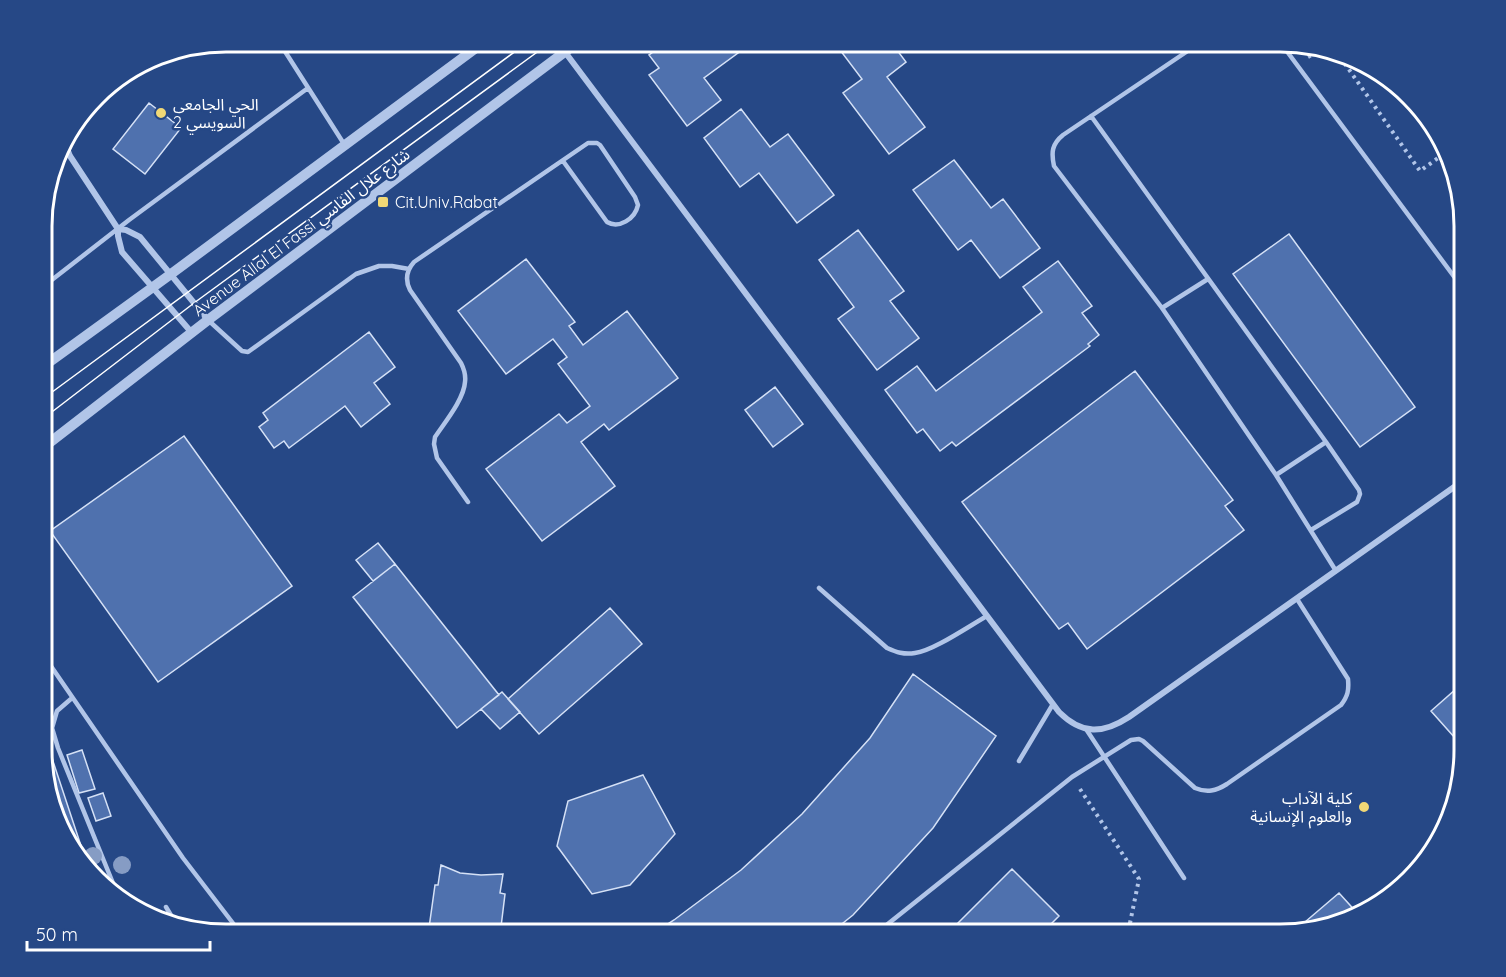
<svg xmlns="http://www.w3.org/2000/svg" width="1506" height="977" font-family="Quicksand,'Noto Sans Arabic',sans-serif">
<rect width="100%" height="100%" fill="#264886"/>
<path fill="#4f71ae" stroke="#d5e1f6" stroke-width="1.5" d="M667 42H753L704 78 721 100 687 126 649 75 659 68 649 55Z
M834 42H891L906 62 887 77 925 127 889 154 843 93 862 79Z
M149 103 181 128 145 174 113 149Z
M741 109 770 147 788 134 834 195 797 223 759 173 740 187 704 138Z
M954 160 991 208 1003 199 1040 248 1000 278 971 240 958 250 913 190Z
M858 230 904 291 890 301 919 338 877 370 838 319 854 307 819 260Z
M1289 234 1415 407 1360 447 1233 274Z
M526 259 575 322 569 326 583 345 627 311 678 378 609 430 604 424 581 442 615 486 542 541 486 469 559 414 567 423 590 406 558 364 567 357 553 339 506 374 458 311Z
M1058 261 1092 306 1082 313 1099 335 1088 344 1090 346 956 446 952 442 940 451 923 429 917 433 885 390 917 366 936 391 1042 312 1023 287Z
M369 332 395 367 374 383 390 404 361 427 345 406 289 448 284 441 274 448 259 427 268 420 263 413Z
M1135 371 1233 500 1225 506 1244 530 1087 649 1068 623 1059 629 962 502Z
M775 387 803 424 773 447 745 410Z
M184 436 292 586 158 682 50 531Z
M378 543 395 564 373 581 356 560Z
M395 564 499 695 457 728 353 597Z
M610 608 642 644 539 734 508 699Z
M913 674 996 736 933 828 853 915 828 935H651L674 920 741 870 802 814 870 738Z
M1464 682V747H1463L1431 711Z
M502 692 520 712 500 729 481 709Z
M44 734 87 864 67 843 44 774Z
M82 750 95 789 79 793 67 755Z
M643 775 675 834 630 885 592 894 557 846 568 801Z
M103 793 111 816 96 821 88 798Z
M441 865 460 873 481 875 503 874 500 893 505 894 500 935H428L435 885H438Z
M1012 869 1059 916 1040 935H946Z
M1339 893 1358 914 1311 929 1305 922Z"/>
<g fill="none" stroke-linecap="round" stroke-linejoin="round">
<path stroke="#b1c5e8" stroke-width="4" stroke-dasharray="3 4.5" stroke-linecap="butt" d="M1336 51 1420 171 1445 153
M1308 57 1323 49
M1080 789 1139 879 1130 923 1139 935"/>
<path stroke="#b1c5e8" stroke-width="4.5" d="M279 42 344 144
M1201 42 1063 135C1052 144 1051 152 1054 166L1162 308 1276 475 1336 571
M1280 42 1464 290
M1091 116 1326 442 1359 490 1360 494 1357 502 1311 530
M44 286 129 220 308 88
M1162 308 1208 279
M208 320 242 351 248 352 356 274 379 266H392L409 269
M1276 475 1326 442
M468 502 437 458 434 444 435 437C445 422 464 399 465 382 466 375 464 369 461 363L410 290C405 280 406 271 414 262L588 143H597L600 145 635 197 638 205C635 219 619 229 607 222L563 161
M819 588 887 648C896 652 904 655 915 653 933 651 969 626 987 616
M44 656 183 858 242 935
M72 698 57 711 52 728 58 748 119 898
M1086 729 1184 878
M1019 761 1053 704
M166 907 178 927
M874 935 1072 777 1131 740 1139 739 1143 741 1195 788C1207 793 1216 791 1227 784L1341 705C1348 696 1349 690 1348 679L1297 599"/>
<path stroke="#b1c5e8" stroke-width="6" d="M565 52 1059 712C1082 735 1103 734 1129 717L1464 480
M64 141 70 156 118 229V236L122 252 192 333
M118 229 126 230 140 237 208 320"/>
<path stroke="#b1c5e8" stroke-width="10" d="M44 366 171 274 484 42
M44 447 208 320 578 42"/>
<path stroke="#fff" stroke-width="1.5" d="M44 398 528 42
M44 418 194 303 551 42"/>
</g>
<g fill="#869cc4">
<circle cx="93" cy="856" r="9"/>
<circle cx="122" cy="865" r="9"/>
</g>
<g fill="#f1d876" stroke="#264886" stroke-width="2">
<circle cx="161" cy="113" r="6"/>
<rect x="377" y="196" width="12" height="12" rx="3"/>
<circle cx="1364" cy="807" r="6"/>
</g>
<g text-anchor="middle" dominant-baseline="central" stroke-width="5" stroke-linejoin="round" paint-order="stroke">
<g font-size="16" fill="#fff" stroke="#264886" text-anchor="start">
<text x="173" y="104">الحي الجامعي<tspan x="173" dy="18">السويسي 2</tspan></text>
<text x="395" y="202">Cit.Univ.Rabat</text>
<text x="1352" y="798" text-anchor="end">كلية الآداب<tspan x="1352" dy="18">والعلوم الإنسانية</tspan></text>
</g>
<g font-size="16" fill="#fff" stroke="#264886">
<text transform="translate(301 232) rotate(-37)">Avenue Allal El Fassi شارع علال الفاسي</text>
</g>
</g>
<path d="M0 0H1506V977H0ZM226 52H1280A174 174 0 0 1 1454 226V750A174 174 0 0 1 1280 924H226A174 174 0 0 1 52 750V226A174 174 0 0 1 226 52Z" fill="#264886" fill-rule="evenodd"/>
<path fill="none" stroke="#fff" stroke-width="3" d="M226 52H1280A174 174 0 0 1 1454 226V750A174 174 0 0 1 1280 924H226A174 174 0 0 1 52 750V226A174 174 0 0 1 226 52Z"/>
<path d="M27 941v9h183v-9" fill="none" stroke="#ffffff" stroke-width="3"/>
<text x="36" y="941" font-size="18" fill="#ffffff" stroke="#264886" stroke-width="4.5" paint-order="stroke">50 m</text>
</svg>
